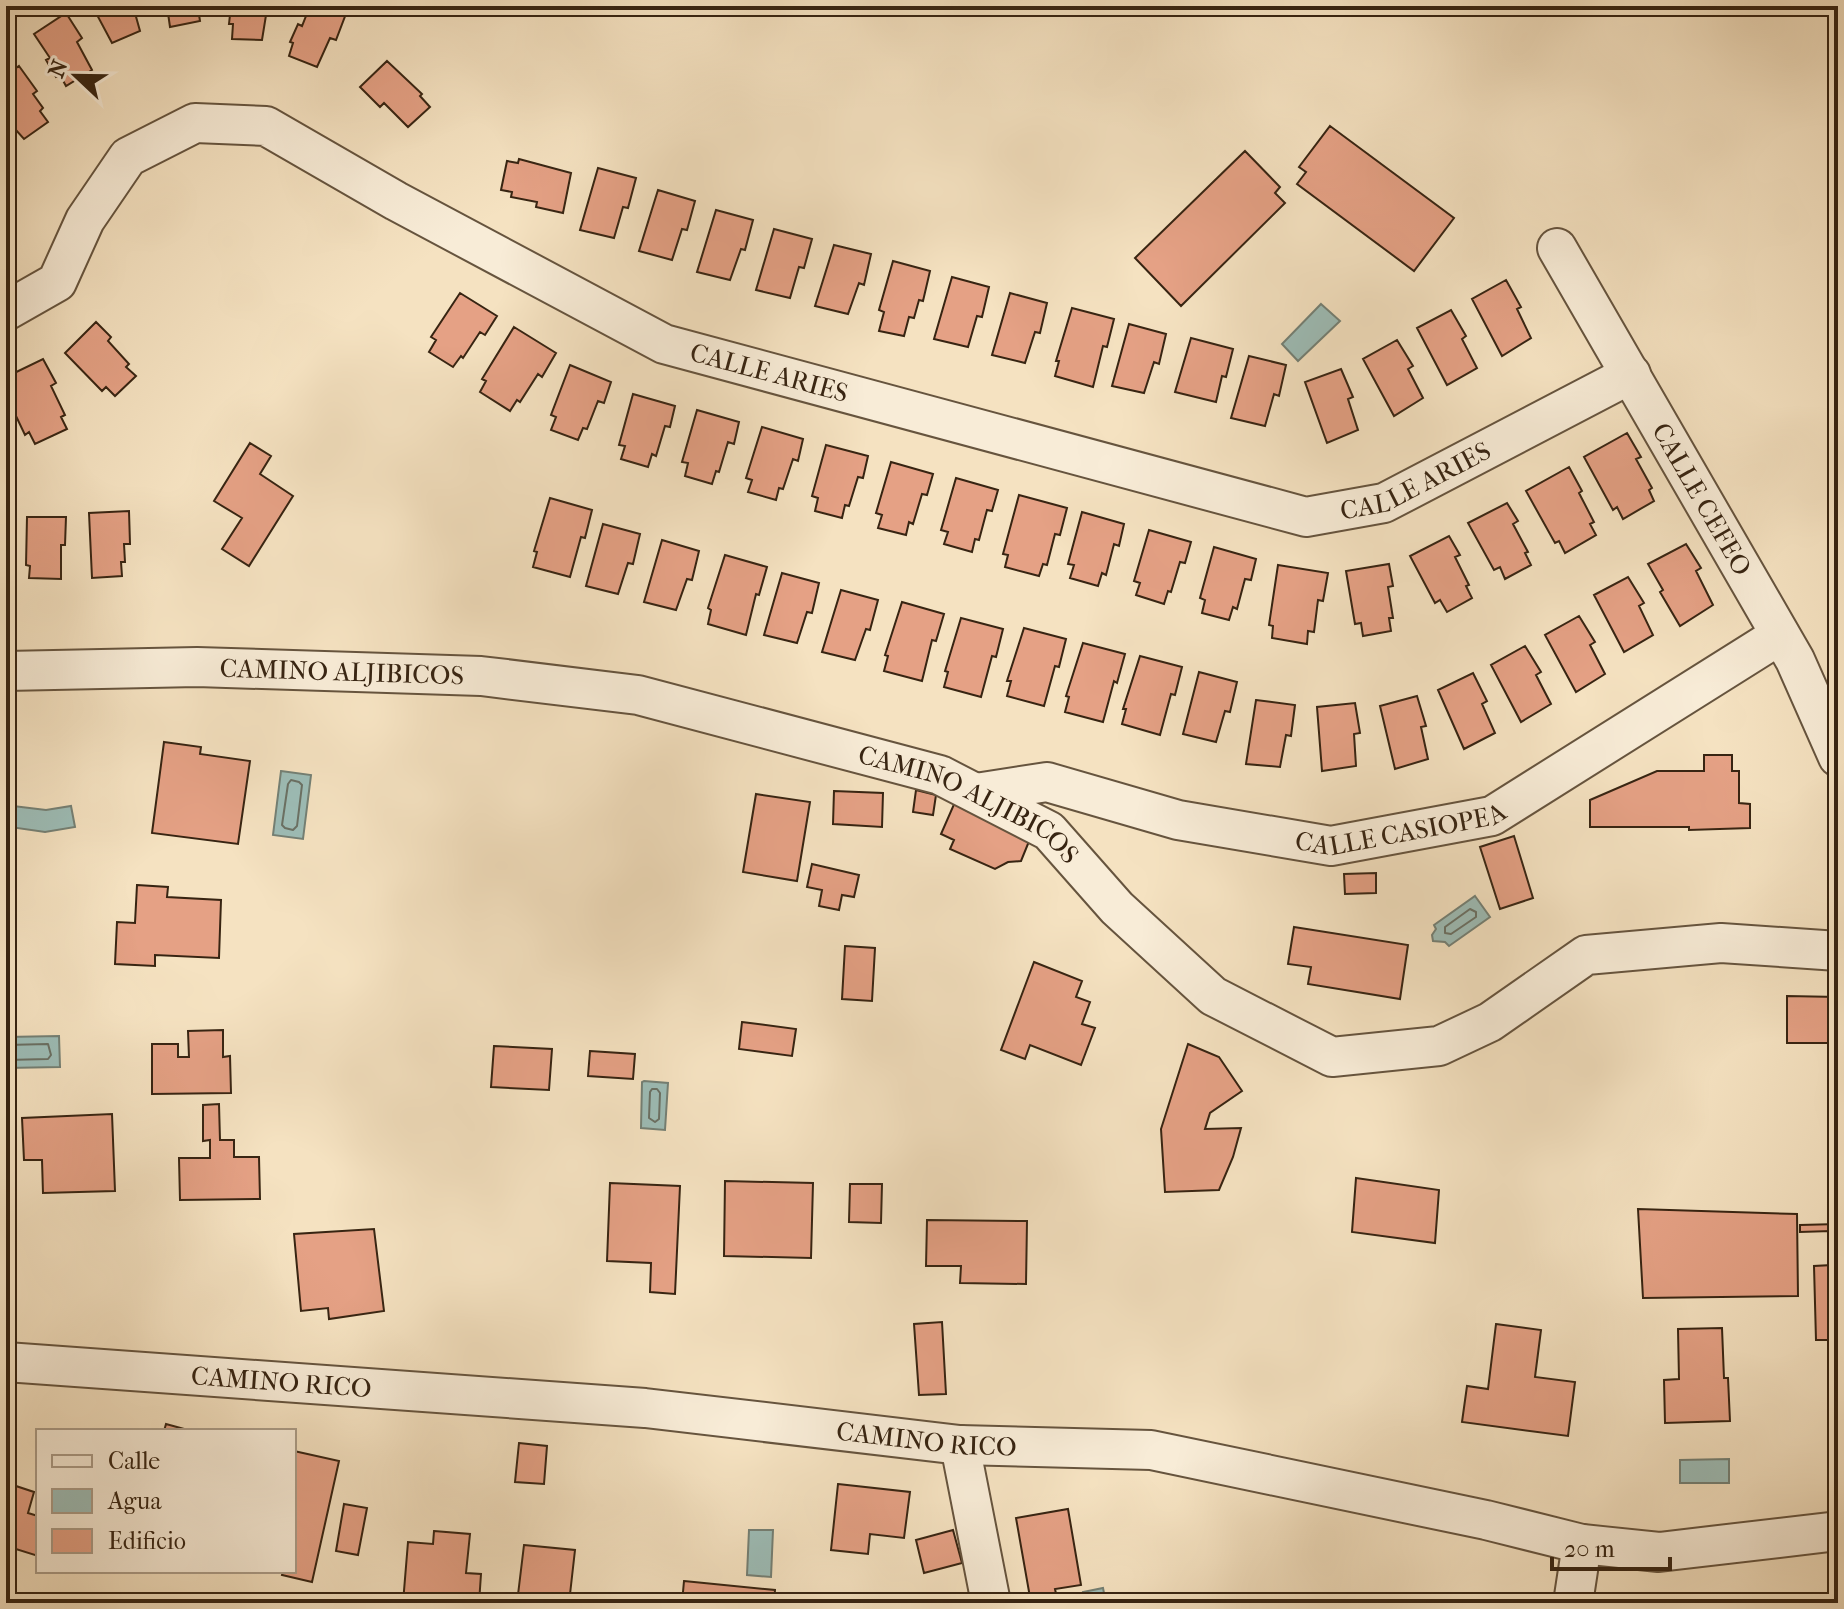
<svg xmlns="http://www.w3.org/2000/svg" width="1844" height="1609" font-family="'IM FELL French Canon',serif">
<rect width="100%" height="100%" fill="#f5e2c1"/>
<filter id="stains"><feTurbulence type="fractalNoise" baseFrequency=".0025" numOctaves="4"/><feColorMatrix values="0 0 0 0 .2 0 0 0 0 .09 0 0 0 0 .02 0 0 0 .5 -.17"/></filter>
<radialGradient id="worn" r=".72"><stop offset=".6" stop-color="#630" stop-opacity="0"/><stop offset="1" stop-color="#630" stop-opacity=".3"/></radialGradient>
<path fill="#9dbdb7" stroke="#748075" stroke-width="2" d="M1321 304 1340 321 1298 361 1282 344Z
M281 771 311 775 303 839 273 835Z
M13 806 46 810 71 806 75 827 45 832 10 827Z
M1475 896 1490 917 1449 946 1445 942 1433 941 1432 935 1436 929 1434 925Z
M59 1036 60 1067 6 1068V1037Z
M644 1081 668 1083 665 1130 641 1128 642 1082Z
M1729 1459V1483H1680V1460Z
M749 1530H773L771 1577 747 1575Z
M1103 1588 1106 1603H1085L1083 1592Z"/>
<g fill="none" stroke-linecap="round" stroke-linejoin="round">
<path stroke="#6a7064" stroke-width="2" d="M291 780 299 782 302 785 297 826 293 830 285 828 282 825 288 784Z
M1470 909 1476 912V917L1451 934 1445 933V927Z
M6 1045 48 1044 51 1055 48 1059 6 1060
M652 1089H657L660 1093 659 1119 655 1122 649 1118 650 1092Z"/>
</g>
<path fill="#e5a185" stroke="#372412" stroke-width="2" d="M98 6H133L140 31 112 43 96 13 100 11Z
M163 6H200L198 8 200 21 170 27 168 13 164 14Z
M231 6H273V9H267L262 40 232 39 233 24H229Z
M310 6H333L347 11 336 40 330 38 317 67 289 56 293 43 290 42 298 24 302 26Z
M66 13 82 38 77 42 92 70 66 86 60 75 56 77 46 60 50 58 34 34Z
M387 61 422 94 420 96 430 107 408 127 384 103 380 107 360 87Z
M19 66 37 91 33 94 43 108 40 111 48 122 24 139 6 119V75Z
M1330 126 1454 218 1414 271 1297 184 1306 172 1299 167Z
M1245 151 1280 187 1275 193 1285 203 1181 306 1135 258Z
M519 159 571 173 563 213 536 207 537 202 511 197 512 192 501 190 507 161 518 163Z
M598 168 636 178 628 208 623 207 614 238 580 230Z
M658 190 695 201 687 230 682 229 672 260 639 251Z
M716 210 753 220 745 250 741 249 730 280 697 272Z
M774 229 812 239 804 268 799 267 790 298 756 290Z
M834 245 871 254 864 285 859 283 848 314 815 306Z
M893 261 930 271 923 301 919 300 914 318 909 317 904 336 879 331 884 312 879 310Z
M952 277 989 287 982 317 977 316 968 347 934 339Z
M1506 280 1521 307 1517 309 1531 338 1502 356 1472 299Z
M460 293 497 316 485 335 480 332 463 358 461 356 453 367 429 352 436 340 431 337Z
M1010 293 1047 303 1040 333 1035 332 1025 363 992 355Z
M1072 308 1114 319 1107 347 1103 346 1093 387 1055 376 1059 361H1056Z
M1451 310 1466 336 1462 339 1477 368 1447 385 1417 328Z
M96 322 111 337 108 341 129 364 126 367 136 376 115 396 106 387 102 391 65 353Z
M1129 324 1166 334 1159 364 1154 362 1144 393 1112 386Z
M514 327 556 353 542 377 538 374 520 402 517 400 510 411 480 392 486 381 482 379Z
M1191 338 1233 349 1226 377 1222 376 1216 402 1175 392Z
M1397 340 1413 366 1408 369 1423 398 1394 416 1363 359Z
M1249 356 1286 365 1279 396 1274 394 1265 426 1231 418Z
M43 359 56 383 51 386 65 415 61 417 67 429 35 444 29 432 25 435 6 395V377Z
M570 365 611 382 604 403 598 401 587 429 583 428 578 440 551 430 556 417 551 415Z
M1341 369 1353 397 1348 399 1358 430 1327 443 1305 382Z
M633 394 675 406 670 427 665 426 656 456 652 454 648 467 621 459 625 446 619 445Z
M697 410 739 422 734 444 728 442 719 472 716 471 712 484 685 476 688 463 682 462Z
M762 427 803 439 798 461 793 459 783 489 779 488 776 500 748 492 752 480 746 478Z
M1627 433 1641 457 1636 459 1652 488 1649 490 1654 501 1623 519 1617 507 1613 510 1584 457Z
M250 443 271 456 260 474 293 496 249 566 222 549 242 518 214 501Z
M826 445 868 456 863 478 858 477 849 506 845 505 842 518 815 511 818 498 812 496Z
M891 462 933 474 927 495 922 494 913 524 909 522 906 535 878 528 882 515 876 513Z
M1569 467 1582 491 1579 493 1594 522 1590 524 1596 535 1565 553 1559 541 1555 543 1526 491Z
M956 478 998 490 992 511 987 510 979 540 975 539 972 552 944 544 948 532 941 530Z
M1019 495 1067 508 1060 535 1055 534 1047 565 1043 564 1039 576 1005 567 1008 555 1003 554Z
M550 498 592 510 585 538 581 537 570 577 533 567 537 552 534 551Z
M1507 503 1518 521 1513 524 1528 552 1525 553 1531 565 1505 579 1500 567 1494 570 1468 523Z
M129 511 130 544H124L125 562H121L122 576 92 578 89 513Z
M1082 512 1124 524 1119 546 1114 544 1106 575 1102 573 1098 586 1070 578 1074 565 1068 564Z
M27 517H66L65 545H61V579L29 578 30 566 26 565Z
M603 524 640 534 633 564 628 563 618 594 586 586Z
M1149 530 1191 542 1185 563 1180 562 1171 592 1168 591 1164 604 1136 595 1140 583 1134 581Z
M1449 536 1460 555 1455 557 1469 585 1466 586 1472 598 1447 612 1440 600 1435 603 1410 556Z
M662 540 699 551 692 580 687 579 676 610 644 602Z
M1686 544 1701 568 1696 571 1713 605 1680 626 1660 592 1663 590 1648 564Z
M1214 547 1256 559 1251 580 1245 579 1237 609 1233 607 1229 620 1202 613 1205 600 1200 598Z
M725 555 767 567 759 595 756 594 746 635 708 624 711 610 708 608Z
M1389 564 1393 586 1388 587 1393 618H1389L1391 631 1363 636 1361 623 1355 624 1346 571Z
M1278 565 1328 573 1323 601 1318 600 1314 632 1308 631 1307 644 1272 638 1273 626 1269 625Z
M782 573 819 583 812 613 807 612 797 643 764 635Z
M1628 577 1644 603 1639 606 1653 635 1624 652 1594 595Z
M841 590 878 600 870 630 866 629 855 660 822 652Z
M902 602 944 614 936 641 932 640 922 681 884 671 888 656 885 655Z
M1579 616 1595 642 1590 645 1605 674 1576 692 1545 635Z
M961 618 1003 629 996 657 992 656 981 697 944 687 948 672 945 671Z
M1024 628 1066 639 1059 667 1055 666 1044 706 1007 696 1011 681H1007Z
M1083 643 1125 654 1117 683 1114 681 1103 722 1065 712 1069 697 1066 696Z
M1525 646 1541 672 1536 675 1551 704 1521 722 1491 665Z
M1140 656 1182 667 1175 695 1171 694 1160 735 1122 724 1126 709H1123Z
M1199 672 1237 682 1230 712 1225 711 1216 742 1183 734Z
M1473 673 1487 701 1482 704 1495 733 1464 749 1438 690Z
M1417 696 1426 726 1421 727 1428 759 1395 769 1380 706Z
M1256 700 1295 705 1291 736 1286 735 1280 767 1246 764Z
M1355 703 1360 733 1354 734 1356 766 1322 771 1317 707Z
M164 742 201 747 200 754 250 761 238 844 152 833Z
M1704 755H1732V771H1739V803L1750 804V828L1689 830V827H1590V800L1657 771H1704Z
M916 790 936 795 933 815 913 812Z
M834 791 883 793 882 827 833 824Z
M756 794 810 802 797 881 743 872Z
M955 802 1032 834 1021 861 1008 862 995 869 950 849 954 840 941 834Z
M1514 836 1533 898 1500 909 1480 847Z
M812 864 859 875 854 897 842 895 839 910 819 906 822 890 807 887Z
M1376 873V893L1345 894 1344 874Z
M137 885 168 887 167 897 221 900 219 958 155 955V966L115 964 117 922 135 923Z
M1294 927 1408 945 1400 999 1308 984 1311 967 1288 964Z
M845 946 875 948 872 1001 842 999Z
M1034 962 1082 981 1076 997 1090 1002 1082 1024 1095 1028 1081 1065 1030 1045 1025 1059 1001 1050Z
M1787 996 1838 997V1043H1787Z
M742 1022 796 1029 792 1056 739 1049Z
M223 1030V1057L230 1056 231 1093 152 1094V1044H178V1057H189L188 1031Z
M1188 1044 1219 1057 1242 1091 1210 1113 1205 1129 1241 1128 1233 1157 1219 1190 1165 1192 1161 1129Z
M494 1046 552 1049 549 1090 491 1087Z
M590 1051 635 1054 633 1079 588 1076Z
M219 1104 220 1140H234V1157H259L260 1199 180 1200 179 1158H210V1140L203 1141V1105Z
M112 1114 115 1191 43 1193 42 1160H24L22 1118Z
M1356 1178 1439 1190 1435 1243 1352 1232Z
M725 1181 813 1183 811 1258 724 1256Z
M610 1183 680 1186 675 1294 650 1292 651 1263 607 1261Z
M850 1184H882L881 1223 849 1222Z
M1638 1209 1797 1214 1798 1296 1643 1298Z
M927 1220 1027 1221 1026 1284 960 1283 961 1266H926Z
M1838 1224V1340H1816L1814 1266 1832 1265 1831 1231 1800 1232V1225Z
M374 1229 384 1311 329 1319 328 1308 301 1311 294 1234Z
M942 1322 946 1394 919 1395 914 1324Z
M1496 1324 1541 1330 1535 1377 1575 1382 1568 1436 1462 1422 1467 1386 1488 1389Z
M1722 1328 1724 1378H1728L1730 1421 1665 1423 1664 1380 1679 1379 1678 1329Z
M166 1424 188 1430V1431H164Z
M519 1443 547 1446 544 1484 515 1482Z
M294 1451 339 1461 312 1582 282 1575 283 1571H294Z
M6 1476 15 1479 13 1485 34 1492 28 1513 38 1516V1556L16 1549 11 1570 6 1569Z
M838 1484 910 1492 904 1538 870 1534 868 1554 831 1550Z
M344 1504 367 1508 358 1555 336 1551Z
M1068 1509 1081 1585 1055 1589 1058 1603H1031L1016 1518Z
M953 1530 962 1563 924 1573 916 1540Z
M434 1531 470 1534 466 1573 481 1574 479 1603H403L408 1542 433 1544Z
M524 1545 575 1550 569 1603H517Z
M684 1581 775 1590 774 1603H682Z"/>
<g fill="none" stroke-linecap="round" stroke-linejoin="round">
<defs>
<g id="street">
<path id="s1" d="M1557 248 1795 660 1838 757"/>
<path id="s2" d="M6 311 57 282 85 220 128 157 195 123 266 126 396 201 664 344 1306 517 1384 503 1631 374"/>
<path id="s3" d="M6 671 197 667 481 676 638 695 940 775 1049 831 1117 908 1213 996 1332 1057 1439 1046 1490 1022 1586 955 1721 943 1838 951"/>
<path id="s4" d="M976 793 1047 782 1178 820 1331 846 1492 816 1780 635"/>
<path id="s5" d="M6 1362 645 1408 960 1445 1151 1450 1486 1520 1582 1544 1659 1552 1838 1531"/>
<path d="M960 1445 991 1603"/>
<path d="M1573 1603 1582 1544"/>
</g>
</defs>
<use href="#street" stroke="#66543e" stroke-width="42"/>
<use href="#street" stroke="#f8ecd7" stroke-width="38"/>
</g>
<g text-anchor="middle" dominant-baseline="central" stroke-width="6" stroke-linejoin="round" paint-order="stroke">
<g font-size="26" fill="#372412" stroke="#f8ecd7">
<text stroke="none"><textPath href="#s2" startOffset="912">CALLE ARIES</textPath></text>
<text stroke="none"><textPath href="#s2" startOffset="1584">CALLE ARIES</textPath></text>
<text stroke="none"><textPath href="#s1" startOffset="290">CALLE CEFEO</textPath></text>
<text stroke="none"><textPath href="#s3" startOffset="336">CAMINO ALJIBICOS</textPath></text>
<text stroke="none"><textPath href="#s3" startOffset="984">CAMINO ALJIBICOS</textPath></text>
<text stroke="none"><textPath href="#s4" startOffset="434">CALLE CASIOPEA</textPath></text>
<text stroke="none"><textPath href="#s5" startOffset="276">CAMINO RICO</textPath></text>
<text stroke="none"><textPath href="#s5" startOffset="924">CAMINO RICO</textPath></text>
</g>
</g>
<rect width="1844" height="1609" fill="none" stroke="#f5e2c1" stroke-width="32"/>
<rect x="8" y="8" width="1828" height="1593" fill="none" stroke="#372412" stroke-width="4"/>
<rect x="16" y="16" width="1812" height="1577" fill="none" stroke="#372412" stroke-width="2"/>
<rect x="36" y="1429" width="260" height="144" fill="#f8ecd7" stroke="#ab9c88" stroke-width="2"/>
<rect x="52" y="1455" width="40" height="12" fill="#f8ecd7" stroke="#ab9c88" stroke-width="2"/>
<text x="108" y="1469" font-size="24" fill="#372412">Calle</text>
<rect x="52" y="1489" width="40" height="24" fill="#9dbdb7" stroke="#ab9c88" stroke-width="2"/>
<text x="108" y="1509" font-size="24" fill="#372412">Agua</text>
<rect x="52" y="1529" width="40" height="24" fill="#e5a185" stroke="#ab9c88" stroke-width="2"/>
<text x="108" y="1549" font-size="24" fill="#372412">Edificio</text>
<g transform="translate(76 76) rotate(292)" stroke="#f8ecd7" stroke-width="6" paint-order="stroke">
<path d="M0-6L14 30L0 20L-14 30Z" fill="#372412"/>
<text y="-12" font-size="22" font-weight="bold" text-anchor="middle" fill="#372412">N</text>
</g>
<path d="M1552 1557v12h118v-12" fill="none" stroke="#372412" stroke-width="4"/>
<text x="1564" y="1557" font-size="24" fill="#372412" stroke="#f8ecd7" stroke-width="6" paint-order="stroke">20 m</text>
<rect width="100%" height="100%" filter="url(#stains)"/>
<rect width="100%" height="100%" fill="url(#worn)"/>
</svg>
